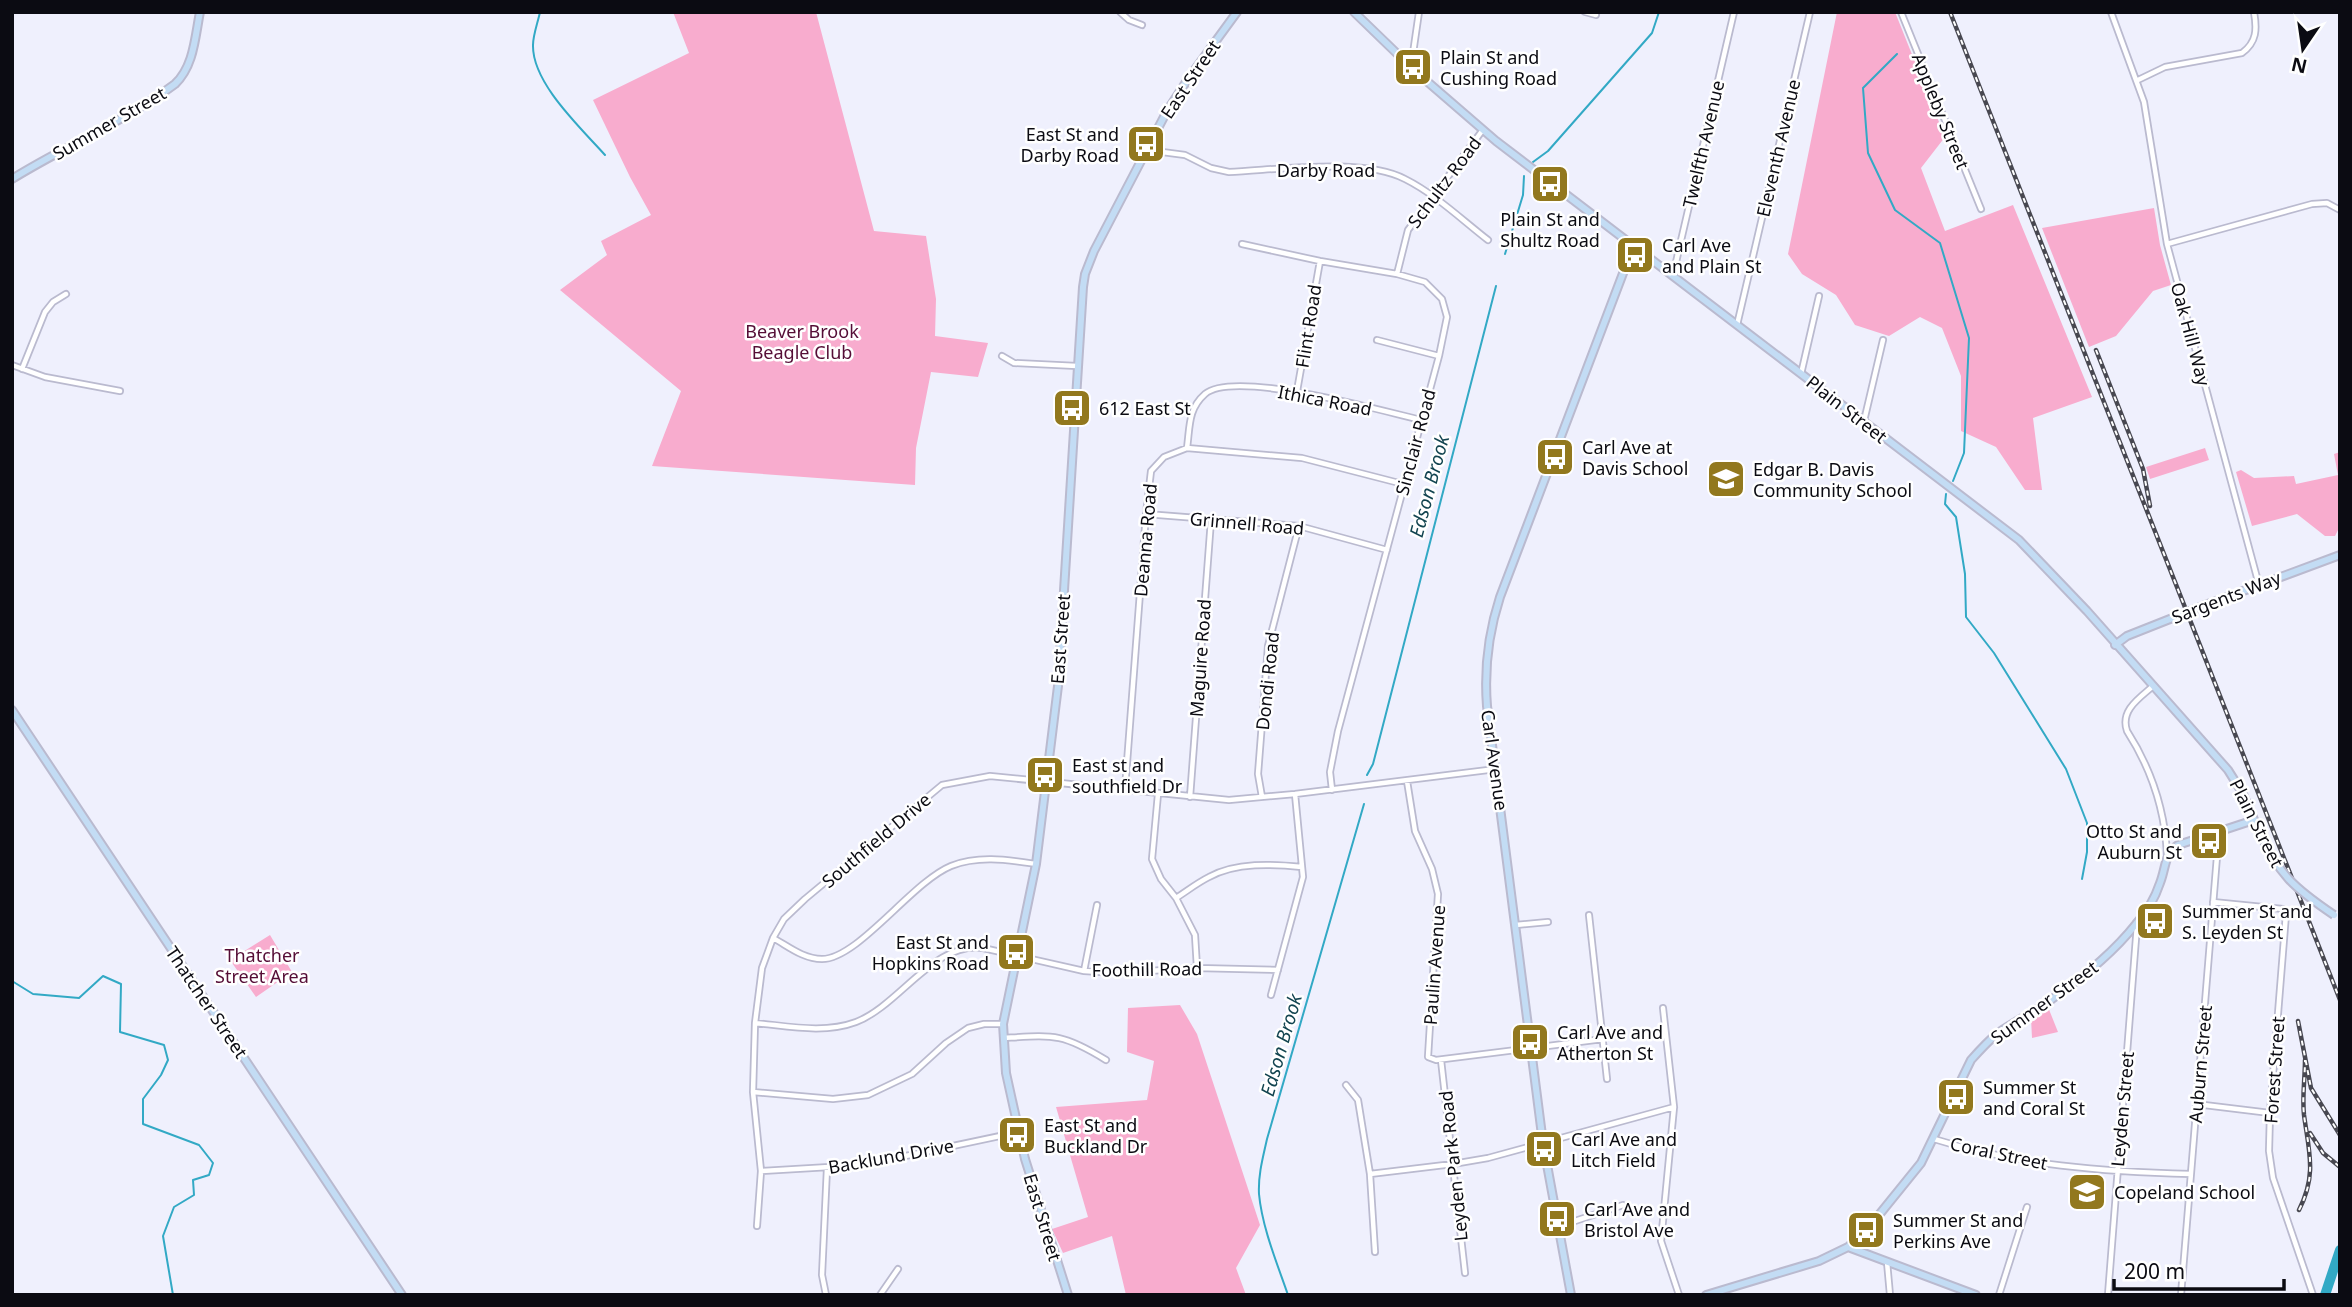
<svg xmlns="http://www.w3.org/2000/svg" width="2352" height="1307" font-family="'Noto Sans',sans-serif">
<rect width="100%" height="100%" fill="#eff0fd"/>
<path fill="#f8acce" d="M673 12H816L874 231 926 236 936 299 935 336 988 343 978 377 931 372 916 448 915 485 652 466 681 391 560 290 607 255 601 241 651 215 630 177 593 100 689 53Z
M1837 12H1895L1945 137 1921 168 1945 231 2013 205 2092 397 2033 418 2042 490H2025L1996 447 1961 431V376L1942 328 1920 317 1889 336 1855 325 1836 295 1802 274 1788 254Z
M2154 208 2160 245 2171 285 2153 291 2116 336 2089 347 2042 228Z
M2205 448 2209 460 2150 479 2146 467Z
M2340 452V526L2335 536H2325L2297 514 2252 526 2236 472 2241 470 2254 478 2294 476 2296 484 2338 475 2334 454Z
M270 935 292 972 256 997 230 960Z
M1180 1005 1197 1034 1260 1225 1236 1268 1246 1295H1126L1112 1236 1063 1253 1052 1229 1088 1217 1056 1107 1147 1100 1154 1061 1127 1052 1128 1008Z
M2048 1007 2058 1032 2032 1038 2031 1018Z"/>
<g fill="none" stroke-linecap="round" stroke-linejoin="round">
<path stroke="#32a9c5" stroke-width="2" d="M540 12C538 22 533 35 533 45 532 83 581 128 605 155
M1897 54 1863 88 1868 153 1895 210 1940 243 1969 338 1964 453 1953 481
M1533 162 1548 151 1652 33 1659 12
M1505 254 1523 195 1524 176
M1946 494 1945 504 1956 517 1965 574 1966 617 1994 653 2066 769 2087 823V852L2082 879
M1367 775 1373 764 1496 286
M12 981 33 994 79 998 103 976 121 984 120 1032 164 1045 168 1060 161 1075 143 1099V1124L199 1145 213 1163 209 1175 193 1180 194 1195 174 1207 163 1236 173 1295
M1288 1295C1277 1263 1262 1227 1259 1194 1258 1175 1263 1157 1267 1139L1364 804"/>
<path stroke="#32a9c5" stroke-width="10" d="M2325 1295 2340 1250"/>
<defs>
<path id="street" d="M1120 12 1129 20 1142 25
M1585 12 1596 15
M1901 12 1981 209
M2111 12 2144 102 2167 244 2259 585
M1411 67 1419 12
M2138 80 2165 67 2242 53C2257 42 2257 29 2254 12
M1147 150 1185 155 1211 168 1229 172C1277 170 1364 157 1405 179 1435 194 1461 219 1488 240
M1242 244 1320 261 1397 274 1425 282 1442 299 1447 317 1439 356 1338 731 1330 772 1332 790
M2167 244 2312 204 2327 203 2340 210
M1397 274 1408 230 1482 131
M1673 275 1734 12
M1737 325 1810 12
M1377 340 1439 356
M1002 356 1014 363 1077 366
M12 365 45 377 120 391
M22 369 45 312 53 302 66 294
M1801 374 1819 296
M1297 391 1320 261
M1864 421 1883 340
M1187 448C1190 426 1188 409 1205 394 1234 369 1383 411 1421 420
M1146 514 1299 526 1387 550
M2152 687C2138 699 2120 711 2127 731 2152 770 2165 809 2167 855
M1407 781 1415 831 1432 869 1438 894 1428 1057 1436 1060 1603 1039
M1125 789 1146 514 1151 471 1164 457 1187 448 1302 458 1403 484
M1158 794 1152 859 1161 879 1176 898 1195 935 1197 968
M1190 797 1211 520
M1262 797 1258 774 1268 646 1299 526
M1176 898C1187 891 1197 883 1209 877 1236 862 1273 864 1302 867
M2213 902 2283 909 2286 914 2270 1113 2269 1151 2273 1178 2313 1295
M1589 915 1607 1079
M1516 925 1548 922
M773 938C788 946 803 959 822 959 858 959 912 882 951 866 979 855 1008 860 1036 864
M1084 971 1097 905
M1271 995 1303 877 1295 794
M1663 1008 1674 1107 1661 1241 1679 1295
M755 1023C788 1026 824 1034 856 1022 900 1005 934 941 983 948L1084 971 1115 973 1197 968 1278 970
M1004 1038C1054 1035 1062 1033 1106 1060
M1441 1060 1465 1273
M1346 1085 1358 1100 1370 1174 1375 1252
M753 1092 833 1099 868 1095 912 1074 946 1043 968 1028 984 1024H1003
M2196 1104 2270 1113
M1934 1139C2017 1165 2104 1172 2191 1174
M761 1171 863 1165 1019 1132
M1370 1174 1453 1164 1488 1158 1674 1107
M757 1226 761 1171 753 1092 755 1023 762 968 773 938 784 919 805 899 942 785 990 776 1229 800 1295 794 1496 769
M1557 1227 1623 1205
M1887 1262 1890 1295
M826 1295 822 1275 827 1168
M880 1295 898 1269
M1999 1295 2027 1207
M2108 1295 2137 925
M2181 1295 2219 832"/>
<path id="secondary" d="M1354 12 1415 71 1496 141 2019 540 2087 611 2228 770 2243 794 2258 829
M12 179C65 146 124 122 175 84 194 66 195 37 200 12
M2208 604 2340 555
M2115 645 2127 636 2175 617
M12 710 402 1295
M1848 1247 1976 1295
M1068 1295 1025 1159 1006 1073 1003 1024 1036 864 1058 686 1083 287 1085 274 1094 251 1167 111 1188 79 1237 12
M1571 1295 1543 1143 1487 706C1484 668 1488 634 1500 597L1633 247
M1706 1295 1819 1261 1848 1247 1870 1226 1921 1163 1971 1060C1979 1051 1988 1041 1998 1033 2015 1021 2035 1012 2052 999 2082 978 2113 953 2136 924 2147 912 2155 898 2160 883 2166 868 2164 854 2178 845L2254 820"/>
</defs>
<use href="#street" stroke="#babacf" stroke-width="8"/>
<use href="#secondary" stroke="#babacf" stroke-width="10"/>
<use href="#street" stroke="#fff" stroke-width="4.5"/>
<use href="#secondary" stroke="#c3dcf4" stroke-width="6"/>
<defs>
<path id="rail" d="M1950 12 2340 1000
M2096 350 2143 469 2150 506
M2298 1021 2311 1088 2340 1135
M2310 1133 2323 1153 2340 1167
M2299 1210C2317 1175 2309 1152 2304 1115 2302 1097 2305 1078 2305 1060"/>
</defs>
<use href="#rail" stroke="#484851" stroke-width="4.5"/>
<use href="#rail" stroke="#fff" stroke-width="2" stroke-dasharray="5" stroke-linecap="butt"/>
<defs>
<path id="secondary-bridge" d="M2175 617 2208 604
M2258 829C2278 874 2294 888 2334 915"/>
</defs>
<use href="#secondary-bridge" stroke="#babacf" stroke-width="10" stroke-linecap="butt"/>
<use href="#secondary-bridge" stroke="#c3dcf4" stroke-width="6"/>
</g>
<defs>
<symbol id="bus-square" viewBox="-11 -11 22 22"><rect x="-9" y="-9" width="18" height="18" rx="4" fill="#92781e" stroke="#fff"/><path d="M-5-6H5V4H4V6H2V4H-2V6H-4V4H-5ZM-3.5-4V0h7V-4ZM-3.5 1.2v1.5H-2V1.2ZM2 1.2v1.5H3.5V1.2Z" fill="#fff"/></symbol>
<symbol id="school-square" viewBox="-11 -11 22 22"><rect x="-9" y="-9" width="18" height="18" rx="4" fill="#92781e" stroke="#fff"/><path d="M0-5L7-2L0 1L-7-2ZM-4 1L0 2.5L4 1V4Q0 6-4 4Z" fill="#fff"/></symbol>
</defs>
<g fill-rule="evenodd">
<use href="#bus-square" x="1391" y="45" width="44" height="44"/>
<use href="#bus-square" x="1124" y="122" width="44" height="44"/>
<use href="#bus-square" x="1528" y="162" width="44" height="44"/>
<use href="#bus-square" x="1613" y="233" width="44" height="44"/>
<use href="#bus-square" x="1050" y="386" width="44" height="44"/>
<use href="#bus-square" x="1533" y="435" width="44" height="44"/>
<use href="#school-square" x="1704" y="457" width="44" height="44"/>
<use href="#bus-square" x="1023" y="753" width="44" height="44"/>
<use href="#bus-square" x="2187" y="819" width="44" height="44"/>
<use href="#bus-square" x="2133" y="899" width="44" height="44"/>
<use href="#bus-square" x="994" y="930" width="44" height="44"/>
<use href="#bus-square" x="1508" y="1020" width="44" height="44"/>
<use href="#bus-square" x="1934" y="1075" width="44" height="44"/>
<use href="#bus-square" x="995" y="1113" width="44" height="44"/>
<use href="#bus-square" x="1522" y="1127" width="44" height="44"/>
<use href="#school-square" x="2065" y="1170" width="44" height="44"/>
<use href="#bus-square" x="1535" y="1197" width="44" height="44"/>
<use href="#bus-square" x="1844" y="1208" width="44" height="44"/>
</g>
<g text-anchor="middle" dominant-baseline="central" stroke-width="5" stroke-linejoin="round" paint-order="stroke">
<g font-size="18" fill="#0b0b12" stroke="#fff" text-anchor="start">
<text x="1440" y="57">Plain St and<tspan x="1440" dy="21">Cushing Road</tspan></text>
<text x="1119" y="134" text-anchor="end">East St and<tspan x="1119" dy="21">Darby Road</tspan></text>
<text x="1550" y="219" text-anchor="middle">Plain St and<tspan x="1550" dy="21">Shultz Road</tspan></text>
<text x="1662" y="245">Carl Ave<tspan x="1662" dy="21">and Plain St</tspan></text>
<text x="1099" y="408">612 East St</text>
<text x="1582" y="447">Carl Ave at<tspan x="1582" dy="21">Davis School</tspan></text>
<text x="1753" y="469">Edgar B. Davis<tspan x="1753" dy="21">Community School</tspan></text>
<text x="1072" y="765">East st and<tspan x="1072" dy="21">southfield Dr</tspan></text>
<text x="2182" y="831" text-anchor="end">Otto St and<tspan x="2182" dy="21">Auburn St</tspan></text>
<text x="2182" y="911">Summer St and<tspan x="2182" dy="21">S. Leyden St</tspan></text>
<text x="989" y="942" text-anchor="end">East St and<tspan x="989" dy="21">Hopkins Road</tspan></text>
<text x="1557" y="1032">Carl Ave and<tspan x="1557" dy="21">Atherton St</tspan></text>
<text x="1983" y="1087">Summer St<tspan x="1983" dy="21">and Coral St</tspan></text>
<text x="1044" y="1125">East St and<tspan x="1044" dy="21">Buckland Dr</tspan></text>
<text x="1571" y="1139">Carl Ave and<tspan x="1571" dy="21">Litch Field</tspan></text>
<text x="2114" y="1192">Copeland School</text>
<text x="1584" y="1209">Carl Ave and<tspan x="1584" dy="21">Bristol Ave</tspan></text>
<text x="1893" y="1220">Summer St and<tspan x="1893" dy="21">Perkins Ave</tspan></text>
</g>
<g font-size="18" fill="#0b0b12" stroke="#fff">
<text transform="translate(1190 79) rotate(-56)">East Street</text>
<text transform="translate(1941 111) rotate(68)">Appleby Street</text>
<text transform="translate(109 123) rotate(-30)">Summer Street</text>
<text transform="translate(1703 144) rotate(-77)">Twelfth Avenue</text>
<text transform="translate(1778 148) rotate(-77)">Eleventh Avenue</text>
<text x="1326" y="170">Darby Road</text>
<text transform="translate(1444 182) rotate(-53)">Schultz Road</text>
<text transform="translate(1308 326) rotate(-81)">Flint Road</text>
<text transform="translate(2191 334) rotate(75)">Oak Hill Way</text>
<text transform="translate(1325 400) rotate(11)">Ithica Road</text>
<text transform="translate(1847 409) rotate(38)">Plain Street</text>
<text transform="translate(1415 442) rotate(-75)">Sinclair Road</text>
<text transform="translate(1247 523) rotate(5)">Grinnell Road</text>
<text transform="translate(1145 540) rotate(-85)">Deanna Road</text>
<text transform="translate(2226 597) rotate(-21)">Sargents Way</text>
<text transform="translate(1060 639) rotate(-86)">East Street</text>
<text transform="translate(1200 658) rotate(-86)">Maguire Road</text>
<text transform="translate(1267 681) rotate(-84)">Dondi Road</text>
<text transform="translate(1495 760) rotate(82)">Carl Avenue</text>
<text transform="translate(2257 823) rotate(63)">Plain Street</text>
<text transform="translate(876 840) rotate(-40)">Southfield Drive</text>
<text transform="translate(1434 965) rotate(-86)">Paulin Avenue</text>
<text transform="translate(1147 969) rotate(-1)">Foothill Road</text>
<text transform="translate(207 1002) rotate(56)">Thatcher Street</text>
<text transform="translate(2044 1002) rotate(-36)">Summer Street</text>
<text transform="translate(2200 1064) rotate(-85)">Auburn Street</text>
<text transform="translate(2274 1070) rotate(-86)">Forest Street</text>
<text transform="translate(2122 1109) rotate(-85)">Leyden Street</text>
<text transform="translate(1999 1153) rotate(12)">Coral Street</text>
<text transform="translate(891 1156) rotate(-10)">Backlund Drive</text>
<text transform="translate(1453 1166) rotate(-96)">Leyden Park Road</text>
<text transform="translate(1043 1217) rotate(73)">East Street</text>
</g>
<g font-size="18" fill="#550d36" stroke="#fff">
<text x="802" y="331">Beaver Brook<tspan x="802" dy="21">Beagle Club</tspan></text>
<text x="262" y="955">Thatcher<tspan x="262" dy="21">Street Area</tspan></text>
</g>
<g font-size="19" font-style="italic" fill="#124450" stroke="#fff">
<text transform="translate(1429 486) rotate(-75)">Edson Brook</text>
<text transform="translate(1281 1045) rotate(-74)">Edson Brook</text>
</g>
</g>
<rect width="2352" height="1307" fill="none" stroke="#0b0b12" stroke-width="28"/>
<g transform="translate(2303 49) rotate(193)" stroke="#ffffff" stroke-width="5" paint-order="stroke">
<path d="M0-5L12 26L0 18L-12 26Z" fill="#0b0b12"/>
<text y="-10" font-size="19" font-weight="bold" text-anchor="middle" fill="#0b0b12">N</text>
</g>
<path d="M2114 1279v10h170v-10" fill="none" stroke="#0b0b12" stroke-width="3.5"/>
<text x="2124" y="1279" font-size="21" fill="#0b0b12" stroke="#ffffff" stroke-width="5" paint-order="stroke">200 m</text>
</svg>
